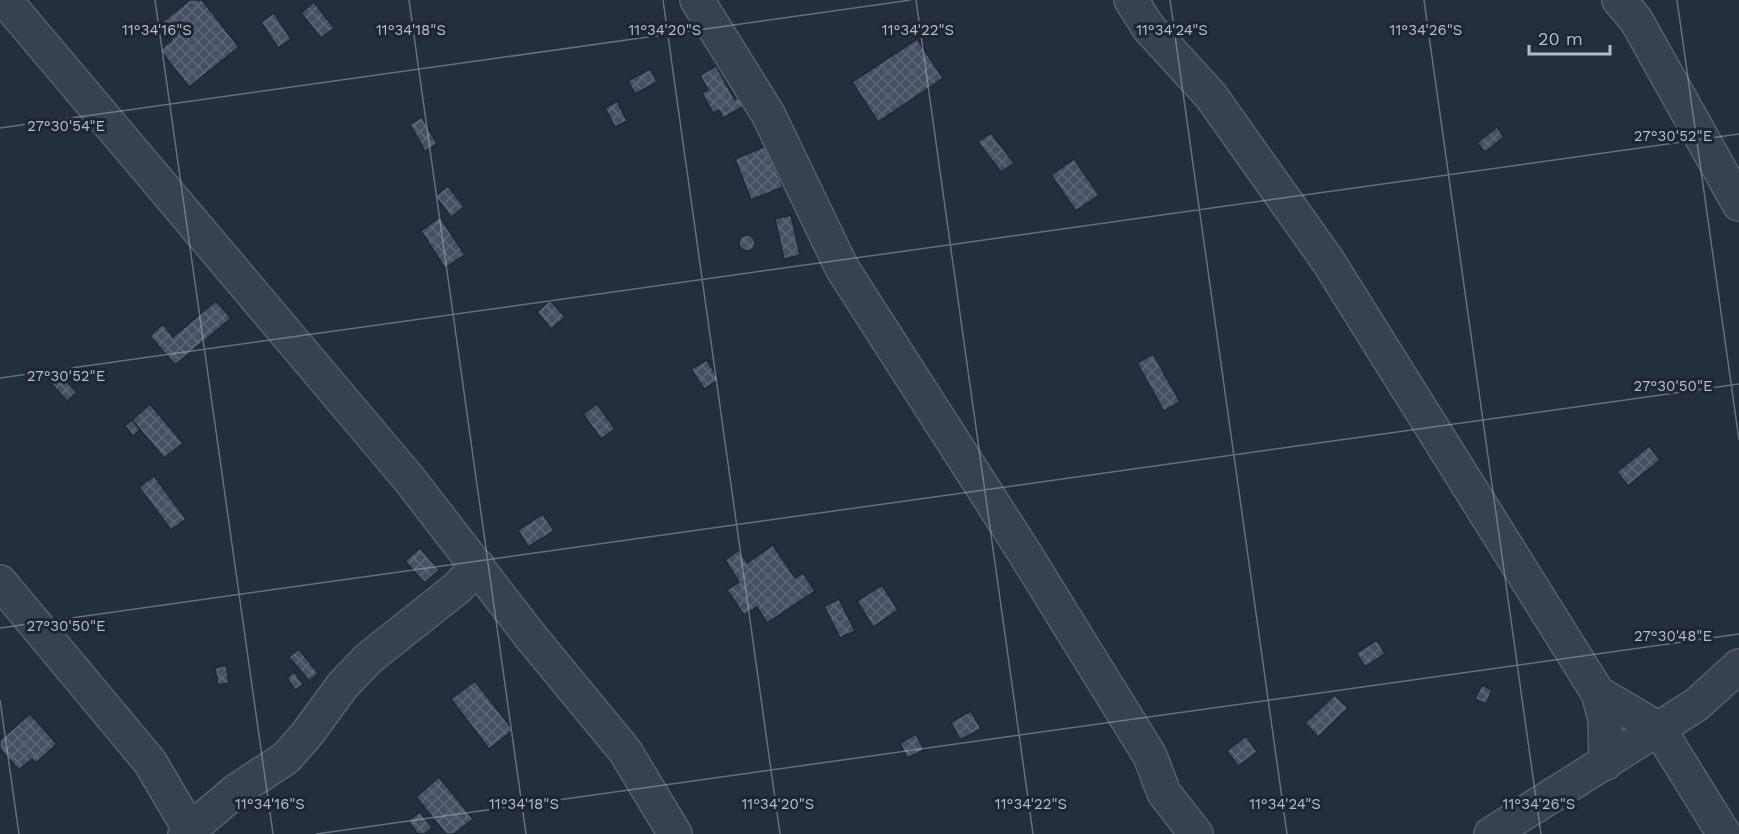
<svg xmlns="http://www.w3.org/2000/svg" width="1739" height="834" viewBox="0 0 1739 834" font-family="'Work Sans',sans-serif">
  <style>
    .building { fill: url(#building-cross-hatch); stroke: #1f2835; stroke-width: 1.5 }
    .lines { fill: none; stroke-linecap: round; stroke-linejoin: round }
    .minor-casing { stroke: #565f6c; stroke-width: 36 }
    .minor { stroke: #38414e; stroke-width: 33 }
    .ticks { fill: none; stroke: #b4bcc9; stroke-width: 1.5; stroke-opacity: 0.45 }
    .ticks-label { font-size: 15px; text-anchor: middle; fill: #b4bcc9; stroke: #1d2633; stroke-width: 6; stroke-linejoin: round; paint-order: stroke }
  </style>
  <defs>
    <pattern id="building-cross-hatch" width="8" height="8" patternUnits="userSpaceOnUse" patternTransform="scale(1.5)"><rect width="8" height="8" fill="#455162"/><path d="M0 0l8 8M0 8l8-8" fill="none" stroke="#5d6877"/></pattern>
  </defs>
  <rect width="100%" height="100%" fill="#242f3e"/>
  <g class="building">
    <path d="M190 0H202L239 47 189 87 160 50 172 40 160 24Z"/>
    <path d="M314 2 334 28 321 38 301 13Z"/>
    <path d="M274 13 291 39 278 48 261 22Z"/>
    <path d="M917 39 943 78 878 122 852 82Z"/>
    <path d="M716 66 735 100 741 96 746 105 723 118 719 110 713 113 702 93 708 90 700 75Z"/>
    <path d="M650 69 657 82 635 94 628 81Z"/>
    <path d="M617 101 627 121 615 127 605 108Z"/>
    <path d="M422 117 437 144 425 151 410 124Z"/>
    <path d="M1497 127 1504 137 1485 152 1477 143Z"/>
    <path d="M991 133 1014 163 1001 172 978 142Z"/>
    <path d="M766 146 783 187 751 200 735 159Z"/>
    <path d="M1074 159 1099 195 1076 211 1051 175Z"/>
    <path d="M448 186 464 207 451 217 435 196Z"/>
    <path d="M791 215 800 255 784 259 775 219Z"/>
    <path d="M440 217 465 255 445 268 421 231Z"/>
    <circle cx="747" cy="243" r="8"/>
    <path d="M550 300 565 317 551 329 537 312Z"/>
    <path d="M216 301 231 318 175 365 150 336 163 324 173 337Z"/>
    <path d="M1153 354 1180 402 1164 411 1137 363Z"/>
    <path d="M707 360 719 380 704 389 691 369Z"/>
    <path d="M55 370 77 392 67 401 46 378Z"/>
    <path d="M150 404 183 443 164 458 132 420Z"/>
    <path d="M597 404 615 429 601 439 583 414Z"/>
    <path d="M132 420 140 430 133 436 125 426Z"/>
    <path d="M1649 446 1660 460 1628 486 1617 472Z"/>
    <path d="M154 476 186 519 171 530 139 487Z"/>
    <path d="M543 514 554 531 528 547 518 530Z"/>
    <path d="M773 545 795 578 803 573 815 591 767 623 757 607 744 615 727 590 739 582 725 560 739 550 747 563Z"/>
    <path d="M420 548 439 570 425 583 405 561Z"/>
    <path d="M882 585 898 610 873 627 857 601Z"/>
    <path d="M839 599 855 631 840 638 824 606Z"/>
    <path d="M1377 640 1385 654 1365 667 1356 653Z"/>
    <path d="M299 649 318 673 309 681 289 657Z"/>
    <path d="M226 665 229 683 218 685 215 668Z"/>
    <path d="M294 672 303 684 295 690 287 678Z"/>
    <path d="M475 681 513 730 489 749 451 699Z"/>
    <path d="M1482 685 1492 690 1486 704 1475 699Z"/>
    <path d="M1335 695 1348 708 1318 737 1305 723Z"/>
    <path d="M971 711 981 729 960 740 951 722Z"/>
    <path d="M30 714 57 744 36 763 32 759 19 770 0 749V740Z"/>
    <path d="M916 734 924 750 907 758 900 743Z"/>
    <path d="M1246 736 1257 752 1238 766 1227 751Z"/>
    <path d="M439 777 473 819 454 834H446L416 797Z"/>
    <path d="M420 812 432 828 424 834H418L408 821Z"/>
  </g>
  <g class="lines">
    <defs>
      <g id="minor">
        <path d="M5 0 410 480 531 637 625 751 675 834"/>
        <path d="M697 0 768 114 842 268 1024 552 1150 756 1164 793 1196 834"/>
        <path d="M1131 0 1148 27 1211 96 1328 261 1598 693 1605 719 1606 763"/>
        <path d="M1619 0 1636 20 1739 204"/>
        <path d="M0 582 150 762 190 830"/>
        <path d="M1598 693 1659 729 1724 834"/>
        <path d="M185 834 237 790 286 758 307 734 343 685 369 658 457 588 478 566"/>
        <path d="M1491 834 1696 705 1739 666"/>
      </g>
    </defs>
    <use href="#minor" class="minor-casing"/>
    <use href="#minor" class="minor"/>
  </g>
  <path class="ticks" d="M155 0 273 834M409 0 526 834M663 0 780 834M916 0 1033 834M1170 0 1287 834M1424 0 1541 834M1677 0 1739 440M0 128 911 0M0 378 1739 134M0 628 1739 384M0 700 19 834M316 834 1739 634"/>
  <g class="ticks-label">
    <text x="157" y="35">11°34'16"S</text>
    <text x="411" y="35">11°34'18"S</text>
    <text x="665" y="35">11°34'20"S</text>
    <text x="918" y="35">11°34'22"S</text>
    <text x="1172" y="35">11°34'24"S</text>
    <text x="1426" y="35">11°34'26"S</text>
    <text x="66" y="131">27°30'54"E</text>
    <text x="1673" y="141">27°30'52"E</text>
    <text x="66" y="381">27°30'52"E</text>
    <text x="1673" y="391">27°30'50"E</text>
    <text x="66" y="631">27°30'50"E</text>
    <text x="1673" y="641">27°30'48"E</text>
    <text x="270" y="809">11°34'16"S</text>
    <text x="524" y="809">11°34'18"S</text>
    <text x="778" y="809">11°34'20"S</text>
    <text x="1031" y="809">11°34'22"S</text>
    <text x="1285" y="809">11°34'24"S</text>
    <text x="1539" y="809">11°34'26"S</text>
  </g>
  <path d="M1529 45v9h81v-9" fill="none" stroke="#b4bcc9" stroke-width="3"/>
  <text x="1538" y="45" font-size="18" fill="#b4bcc9" stroke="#1d2633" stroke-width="4.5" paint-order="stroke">20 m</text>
</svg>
